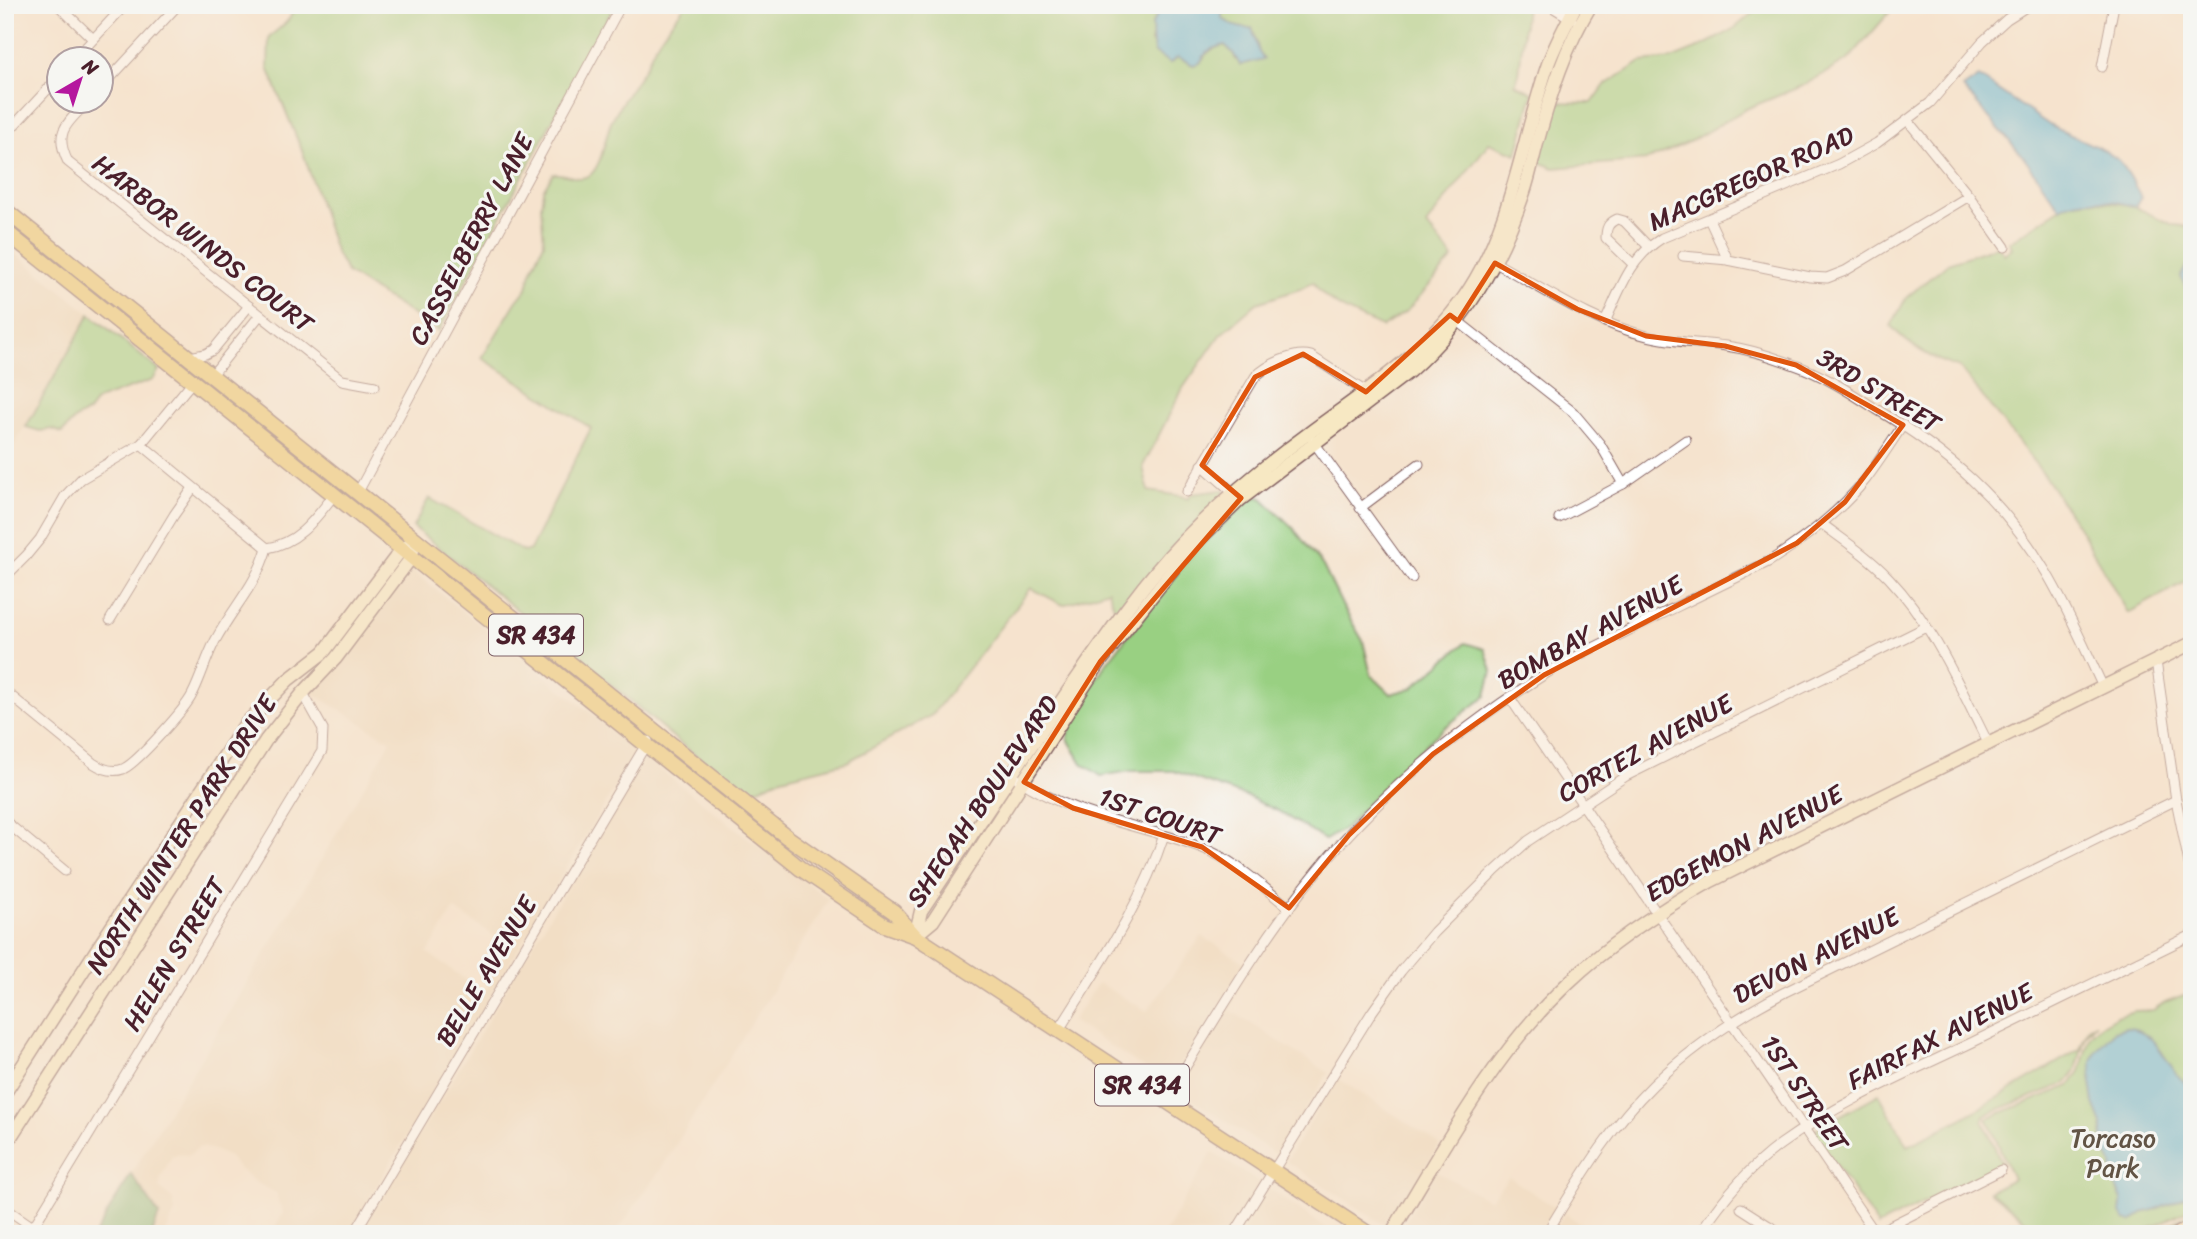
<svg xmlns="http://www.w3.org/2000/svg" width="2197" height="1239" viewBox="0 0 2197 1239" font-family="Sriracha,sans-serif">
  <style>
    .built { fill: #edd7ba; fill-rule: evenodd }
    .green { fill: #99d082; stroke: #727856; stroke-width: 2 }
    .forest { fill: #7ab270; stroke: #62684e; stroke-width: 2 }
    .water { fill: #5eb8db; stroke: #546c83; stroke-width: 2 }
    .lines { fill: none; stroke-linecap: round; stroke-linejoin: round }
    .street-casing { stroke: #866464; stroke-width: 11 }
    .secondary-casing { stroke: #866464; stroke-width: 15 }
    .primary-casing { stroke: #866464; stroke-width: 17 }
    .street { stroke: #fff; stroke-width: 9 }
    .secondary { stroke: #f7e8c3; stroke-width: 12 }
    .primary { stroke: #eac669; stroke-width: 14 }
    .marked { fill: none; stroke: #e0560e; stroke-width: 5; stroke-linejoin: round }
    .labels { text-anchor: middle; stroke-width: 6; stroke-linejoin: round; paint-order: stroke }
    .shield { fill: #f6f6f2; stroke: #7e6067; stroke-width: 2 }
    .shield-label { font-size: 24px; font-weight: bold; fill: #4a1f2b }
    .street-label { font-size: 26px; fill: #4a1f2b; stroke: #f6f6f2 }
    .park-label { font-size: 26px; fill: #625445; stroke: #f6f6f2 }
  </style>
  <rect width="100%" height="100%" fill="#f6f6f2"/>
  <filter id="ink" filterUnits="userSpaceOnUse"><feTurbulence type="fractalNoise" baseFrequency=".0143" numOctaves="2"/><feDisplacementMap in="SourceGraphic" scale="14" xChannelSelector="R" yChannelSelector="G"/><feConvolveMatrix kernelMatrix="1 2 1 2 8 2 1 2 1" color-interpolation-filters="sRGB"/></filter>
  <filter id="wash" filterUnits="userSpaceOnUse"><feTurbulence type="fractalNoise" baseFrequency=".00686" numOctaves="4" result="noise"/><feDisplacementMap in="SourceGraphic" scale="28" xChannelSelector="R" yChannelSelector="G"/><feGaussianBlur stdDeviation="1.57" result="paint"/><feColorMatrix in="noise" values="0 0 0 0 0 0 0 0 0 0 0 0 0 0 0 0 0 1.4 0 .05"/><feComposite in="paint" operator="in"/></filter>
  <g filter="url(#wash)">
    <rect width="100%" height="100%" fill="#f5e3ce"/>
    <g class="built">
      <path d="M5 245 90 314 5 461Z"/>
      <path d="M410 569 637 750 348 1234H271L283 1213 278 1201 277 1193 255 1182 237 1167 230 1157 211 1149 199 1147 189 1155 179 1154 172 1156 161 1177 159 1188 173 1200 175 1212 165 1234H152L159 1215 131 1174 296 902 391 741 311 692ZM454 909 510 946 484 993 428 953Z"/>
      <path d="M645 757 719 816 829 899 660 1170 615 1234H360Z"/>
      <path d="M1202 936 1245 963 1169 1084 1072 1021 1098 983 1147 1011Z"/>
      <path d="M1240 990 1230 1010 1328 1073 1277 1155 1178 1090Z"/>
      <path d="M1337 1078 1440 1144 1389 1228 1286 1161Z"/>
      <path d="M1212 1152 1260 1183 1228 1234H1164Z"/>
      <path d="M1435 1171 1490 1200 1509 1177 1556 1208 1540 1234H1398Z"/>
      <path d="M1268 1188 1335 1234H1240Z"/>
      <path d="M1565 1213 1596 1234H1552Z"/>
    </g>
    <g class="green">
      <path d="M292 5H615L439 331 347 273 335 251 305 158 268 68 269 37C279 28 296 19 292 5Z"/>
      <path d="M685 5H1163L1152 24 1153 34 1151 42 1193 65 1200 63C1207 51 1212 48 1225 45L1233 53 1236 60 1264 59 1259 52 1252 28C1239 29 1232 26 1222 18V5H1526L1519 74 1515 84 1533 93 1517 154 1489 143 1426 225 1453 258 1407 311 1382 327C1358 316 1326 305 1313 282L1300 289 1257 303 1220 335 1183 388 1143 466 1148 491 1181 496 1188 499 1191 494 1222 490 1225 492 1117 615 1108 590 1063 605 1031 588 932 715 847 762 782 778 745 794 680 743 625 696 413 527 429 498 524 552 530 550 591 428 482 358 516 302 527 288 531 272 544 243 541 207 543 190 553 174C566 172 578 183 590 175 603 165 605 135 612 120 621 102 633 86 644 69 650 58 654 45 662 35 669 25 678 16 685 5Z"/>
      <path d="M1763 5H1896L1848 60 1804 85 1746 109 1689 142 1648 160 1554 168 1538 162 1554 102 1592 103 1605 85 1641 62 1671 59 1696 49 1731 31Z"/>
      <path d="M2091 200 2131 205 2173 225 2192 227V256L2181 276 2192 304V584L2189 580 2128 613 2081 531 2041 471 1960 368C1933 360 1910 347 1891 326L1906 298 1948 263 1998 246 2004 254 2012 248 2009 242 2069 203Z"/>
      <path d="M90 314 159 370 153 380 97 400 88 412 75 419 62 433 52 429 40 431 26 427Z"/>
      <path d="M1253 496 1262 498 1293 528 1323 566 1343 607 1363 641 1371 675 1391 694 1412 688 1465 643 1485 649 1492 671 1486 696 1444 728 1398 770 1347 827 1325 840 1278 811 1248 797 1174 771H1130L1101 776 1082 763 1068 739 1072 717 1105 665 1192 554Z"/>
      <path d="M2192 992V1208L2139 1234H2042L1990 1191 2013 1179 1987 1118 2070 1086 2080 1071 2090 1036 2100 1026 2117 1016 2134 1011 2153 1010 2165 1002Z"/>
      <path d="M2096 1023 2086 1034 2076 1070 2067 1083 1984 1115 1983 1120 2002 1164 1878 1226 1812 1131 1879 1094 1908 1146 1961 1119 2080 1049 2088 1028Z"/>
      <path d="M2192 1213V1220L2165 1234H2150Z"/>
    </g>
    <path class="forest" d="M131 1174 159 1215 152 1234H95Z"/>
    <g class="water">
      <path d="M1163 5H1222V18C1232 26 1239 29 1252 28L1259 52 1264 59 1240 65 1233 53 1225 45C1211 48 1206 51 1200 63L1193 65 1178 57 1170 63 1155 53C1151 43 1153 35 1152 24Z"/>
      <path d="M1979 77 2051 126 2104 150 2120 161 2131 178 2141 198 2135 207C2114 200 2079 195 2060 208L2021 154 1963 88Z"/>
      <path d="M2192 256V304L2181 276Z"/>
      <path d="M2125 1028C2160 1027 2165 1072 2192 1087V1194L2163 1207 2143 1213 2131 1222 2125 1220 2121 1214 2122 1199 2113 1181 2112 1164 2106 1154 2102 1138V1124L2094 1104 2091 1082 2092 1061 2096 1051 2114 1031Z"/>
    </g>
  </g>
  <g filter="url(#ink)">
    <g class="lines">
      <defs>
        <g id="street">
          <path d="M58 5 93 39"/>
          <path d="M1549 5 1572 19"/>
          <path d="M74 60 125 5"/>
          <path d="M2102 67 2114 5"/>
          <path d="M102 87 178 5"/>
          <path d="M88 102C67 123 53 132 68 162L342 380 375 386"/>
          <path d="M1908 121 1969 196 2005 247"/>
          <path d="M5 135 60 76"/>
          <path d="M1709 219 1728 260"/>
          <path d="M1683 256 1728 260 1810 277 1827 278 1845 271 1969 196"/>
          <path d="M1490 260C1541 287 1590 322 1647 336 1673 343 1699 342 1726 346 1748 349 1771 356 1792 364 1822 374 1850 392 1876 409 1947 451 2004 501 2046 572 2068 609 2085 649 2103 687"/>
          <path d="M1633 264 1606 238C1606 228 1608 223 1617 219L1624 221 1648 246"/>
          <path d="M1454 318 1573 412 1600 444 1623 484"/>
          <path d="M1605 322C1621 288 1629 259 1662 238L1839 164 1877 143 1930 103 1982 42 2007 19 2029 5"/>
          <path d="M189 357 205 354 213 350 249 306"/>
          <path d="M212 375 260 315"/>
          <path d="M1313 441 1412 578"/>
          <path d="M141 444 267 548"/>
          <path d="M1202 465 1237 496"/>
          <path d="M358 492 621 5"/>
          <path d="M1187 492 1255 377C1267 365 1294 351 1311 356L1366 392"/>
          <path d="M1360 508 1419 464"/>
          <path d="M1559 518 1623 484 1686 440"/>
          <path d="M1822 524C1845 541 1869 557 1889 578 1934 625 1960 688 1989 745"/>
          <path d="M267 548C299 543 315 519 334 495"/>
          <path d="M5 577 26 556 40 539 65 496 81 479 141 444 192 382"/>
          <path d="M110 620 174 515 193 488"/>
          <path d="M2156 661 2176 800 2192 878"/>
          <path d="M5 691 93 763C102 769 112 773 123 769 137 763 185 709 192 695 201 678 206 658 215 641 233 607 256 586 267 548"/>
          <path d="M1510 698 1876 1234"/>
          <path d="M1018 779C1073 817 1139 824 1200 847 1233 859 1262 886 1289 908"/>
          <path d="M5 821 65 871"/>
          <path d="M1059 1030C1098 967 1141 906 1164 835"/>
          <path d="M1165 1100C1214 1022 1260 941 1318 870 1381 792 1459 729 1542 676 1570 658 1602 644 1631 629 1678 606 1724 584 1770 561 1805 538 1839 513 1866 479 1879 462 1891 443 1903 425"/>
          <path d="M5 1208 33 1227"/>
          <path d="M1741 1208 1769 1226"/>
          <path d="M1876 1233 2001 1170"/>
          <path d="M29 1234 322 751 323 729 303 693"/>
          <path d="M354 1234 648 741"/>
          <path d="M1234 1234 1372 1012 1401 971 1434 932 1494 872 1528 841 1626 776 1926 627"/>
          <path d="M1546 1234C1578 1182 1609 1128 1653 1085 1692 1047 1737 1017 1785 992L2176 800"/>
          <path d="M1699 1234C1721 1201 1748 1168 1781 1144 1839 1102 1908 1073 1973 1042 2046 1006 2119 970 2192 935"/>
          <path d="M1764 1234 1769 1226 1783 1234"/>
        </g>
        <g id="secondary">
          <path d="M915 936 933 921 1100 662 1188 550 1240 500 1410 371C1466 321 1500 263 1524 192 1530 175 1533 157 1538 140 1551 93 1565 47 1591 5"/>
          <path d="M915 936 921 911C971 836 1020 761 1071 687 1106 637 1141 585 1183 541 1221 501 1264 466 1309 433 1367 390 1430 351 1470 288 1512 222 1522 141 1547 67 1554 46 1566 25 1576 5"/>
          <path d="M5 1093 97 949 244 726 288 680 324 652 401 550 410 544"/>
          <path d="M5 1146 266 740 303 693 336 658 411 558 416 539"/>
          <path d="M1391 1234C1444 1147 1493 1054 1568 983 1611 942 1660 910 1711 881L2192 643"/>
          <path d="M2177 1234 2192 1226"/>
        </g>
        <g id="primary">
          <path d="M5 210 787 837 894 912 914 935"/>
          <path d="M5 231 801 869 884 925 915 936 1369 1234"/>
        </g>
      </defs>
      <use href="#street" class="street-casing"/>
      <use href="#secondary" class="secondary-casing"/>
      <use href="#primary" class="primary-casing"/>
      <use href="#street" class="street"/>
      <use href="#secondary" class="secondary"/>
      <use href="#primary" class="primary"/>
    </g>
  </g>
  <path d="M0 0H2197V1239H0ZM1495 263 1577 309 1646 336 1725 346 1796 365 1903 425 1845 502 1797 543 1544 675 1433 754 1349 835 1289 908 1202 847 1073 808 1024 782 1100 662 1241 498 1202 465 1255 377 1303 354 1366 392 1450 315 1458 321Z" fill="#f5e3ce" fill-opacity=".55" fill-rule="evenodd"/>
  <path class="marked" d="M1495 263 1577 309 1646 336 1725 346 1796 365 1903 425 1845 502 1797 543 1544 675 1433 754 1349 835 1289 908 1202 847 1073 808 1024 782 1100 662 1241 498 1202 465 1255 377 1303 354 1366 392 1450 315 1458 321Z"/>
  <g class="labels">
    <g class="shield">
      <rect x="489" y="614.5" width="94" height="41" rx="5"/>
      <rect x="1095" y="1064.5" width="94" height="41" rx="5"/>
    </g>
    <g class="shield-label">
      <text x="536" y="643">SR 434</text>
      <text x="1142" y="1093">SR 434</text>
    </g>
    <g class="street-label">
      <text transform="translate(1751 178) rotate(-24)" y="9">MACGREGOR ROAD</text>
      <text transform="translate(471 239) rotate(-62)" y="9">CASSELBERRY LANE</text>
      <text transform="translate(203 243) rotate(38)" y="9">HARBOR WINDS COURT</text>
      <text transform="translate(1879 390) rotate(31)" y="9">3RD STREET</text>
      <text transform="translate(1590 632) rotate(-29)" y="9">BOMBAY AVENUE</text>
      <text transform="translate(1645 748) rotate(-29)" y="9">CORTEZ AVENUE</text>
      <text transform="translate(982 801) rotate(-56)" y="9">SHEOAH BOULEVARD</text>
      <text transform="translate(1160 816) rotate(19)" y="9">1ST COURT</text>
      <text transform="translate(181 834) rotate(-57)" y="9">NORTH WINTER PARK DRIVE</text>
      <text transform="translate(1744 843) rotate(-28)" y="9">EDGEMON AVENUE</text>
      <text transform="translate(174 954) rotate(-59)" y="9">HELEN STREET</text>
      <text transform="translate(1816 955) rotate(-27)" y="9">DEVON AVENUE</text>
      <text transform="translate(486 971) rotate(-59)" y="9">BELLE AVENUE</text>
      <text transform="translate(1940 1036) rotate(-27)" y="9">FAIRFAX AVENUE</text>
      <text transform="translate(1805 1093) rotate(56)" y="9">1ST STREET</text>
    </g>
    <g class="park-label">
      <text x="2113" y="1147">Torcaso<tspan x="2113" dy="30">Park</tspan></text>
    </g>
  </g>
  <rect width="2197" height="1239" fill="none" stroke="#f6f6f2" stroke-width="28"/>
  <g transform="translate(80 80) rotate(39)"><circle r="33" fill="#f6f6f2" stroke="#b1a0a2" stroke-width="2"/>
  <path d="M0-5L12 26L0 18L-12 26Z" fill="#b5179e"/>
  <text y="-10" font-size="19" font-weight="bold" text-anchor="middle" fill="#4a1f2b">N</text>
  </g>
</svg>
